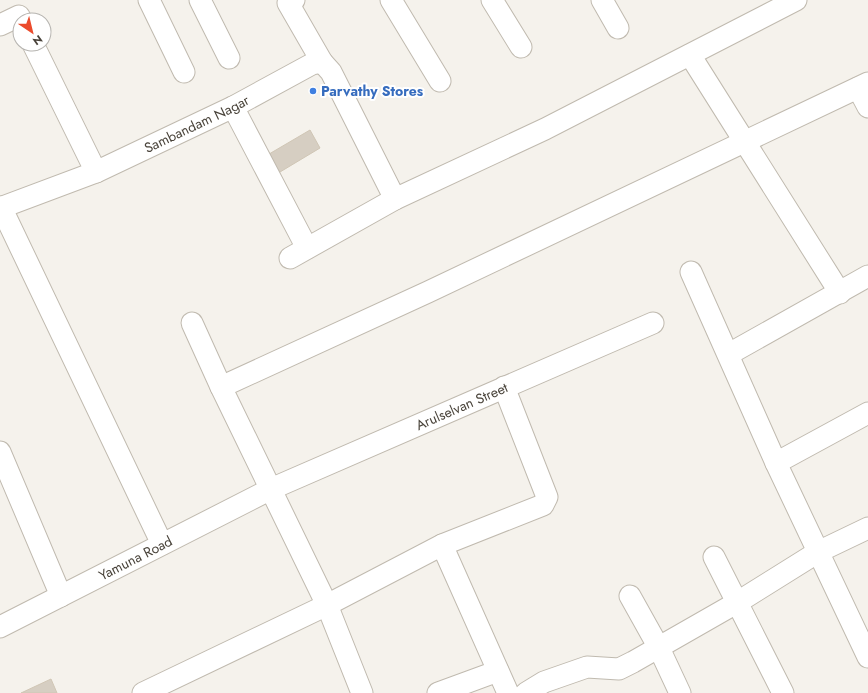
<svg xmlns="http://www.w3.org/2000/svg" width="868" height="693" viewBox="0 0 868 693" font-family="Jost,sans-serif">
  <style>
    .building { fill: #d6cec2; stroke: #d0c6b5 }
    .lines { fill: none; stroke-linecap: round; stroke-linejoin: round }
    .street-casing { stroke: #c0baaf; stroke-width: 23 }
    .street { stroke: #fff; stroke-width: 21 }
    .shop-dot { fill: #3f7fe0; stroke: #fff; stroke-width: 1.5 }
    .labels { text-anchor: middle; stroke-width: 4; stroke-linejoin: round; paint-order: stroke }
    .shop-label { font-size: 14px; font-weight: bold; fill: #366cbe; stroke: #fff; text-anchor: start }
    .street-label { font-size: 14px; fill: #49433a; stroke: #fff }
  </style>
  <rect width="100%" height="100%" fill="#f5f2ec"/>
  <g class="building">
    <path d="M310 130 320 148 275 175 264 157Z"/>
    <path d="M51 679 57 693H21Z"/>
  </g>
  <g class="lines">
    <defs>
      <g id="street">
        <path d="M149 0 184 72"/>
        <path d="M200 0 229 58"/>
        <path d="M391 0 440 81"/>
        <path d="M492 0 521 47"/>
        <path d="M602 0 618 28"/>
        <path d="M0 25 19 16 21 20"/>
        <path d="M33 44 96 172"/>
        <path d="M690 55 840 293"/>
        <path d="M322 62 331 72 395 199"/>
        <path d="M858 88 868 107"/>
        <path d="M233 107 307 248"/>
        <path d="M1 207 162 544"/>
        <path id="s1" d="M0 208 96 172 233 107 312 64 322 62 288 3 294 0"/>
        <path d="M290 258 395 199 545 129 796 0"/>
        <path d="M691 272 776 463 868 657"/>
        <path d="M192 323 221 387"/>
        <path d="M729 354 868 276"/>
        <path d="M0 452 61 596"/>
        <path d="M776 463 868 413"/>
        <path d="M442 545 508 693"/>
        <path d="M714 557 783 693"/>
        <path d="M630 596 659 648 680 693"/>
        <path id="s2" d="M0 627 271 489 653 323"/>
        <path d="M143 693 327 605 442 545 543 505 547 497 504 387"/>
        <path d="M362 693 327 605 221 387 428 292 868 83"/>
        <path d="M438 693 498 671"/>
        <path d="M526 693 544 682 587 667 619 669 633 662 738 602 818 552 868 528"/>
      </g>
    </defs>
    <use href="#street" class="street-casing"/>
    <use href="#street" class="street"/>
  </g>
  <circle class="shop-dot" cx="313" cy="91" r="4"/>
  <g class="labels">
    <g class="shop-label">
      <text x="321" y="96">Parvathy Stores</text>
    </g>
    <g class="street-label">
      <text dy="5" stroke="none"><textPath href="#s1" startOffset="214">Sambandam Nagar</textPath></text>
      <text dy="5" stroke="none"><textPath href="#s2" startOffset="512">Arulselvan Street</textPath></text>
      <text dy="5" stroke="none"><textPath href="#s2" startOffset="152">Yamuna Road</textPath></text>
    </g>
  </g>
  <g transform="translate(32 32) rotate(145)"><circle r="19" fill="#ffffff" stroke="#b6b4b0"/>
  <path d="M0-3L7 15L0 10L-7 15Z" fill="#eb4b2c"/>
  <text y="-6" font-size="11" font-weight="bold" text-anchor="middle" fill="#49433a">N</text>
  </g>
</svg>
